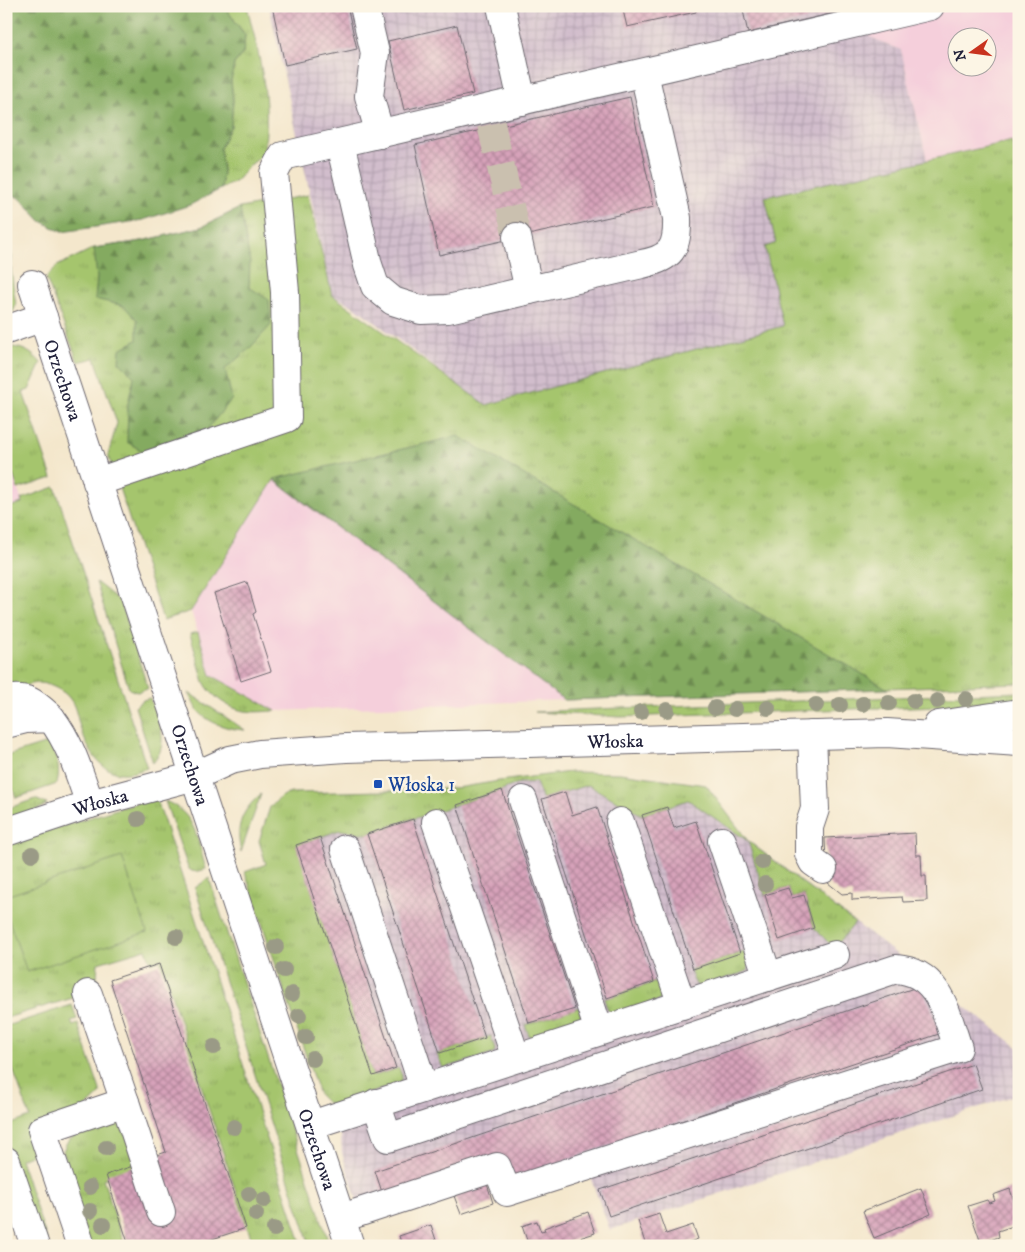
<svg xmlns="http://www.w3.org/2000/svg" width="1025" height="1252" viewBox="0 0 1025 1252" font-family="'IM FELL DW Pica',serif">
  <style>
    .built { fill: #f5cfdb; fill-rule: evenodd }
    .industrial { fill: url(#industrial-grid) }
    .grass { fill: url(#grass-tufts); stroke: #647454 }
    .forest { fill: url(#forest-firs); stroke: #53664e }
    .pitch { fill: #a5c56d; stroke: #647454 }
    .building { fill: url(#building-cross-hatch) }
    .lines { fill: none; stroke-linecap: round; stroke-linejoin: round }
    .minor-tunnel { stroke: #cac0af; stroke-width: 28; stroke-dasharray: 28 14; stroke-linecap: butt }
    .minor-casing { stroke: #6c676e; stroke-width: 30 }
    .minor { stroke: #fff; stroke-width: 28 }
    .tree { fill: #9a9a86 }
    .transit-dot { fill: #1a4fb4; stroke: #fcf5e5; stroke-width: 2 }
    .labels { text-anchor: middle; stroke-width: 4.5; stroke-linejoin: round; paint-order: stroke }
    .street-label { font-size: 19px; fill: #22223b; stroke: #fcf5e5 }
    .transit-label { font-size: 19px; fill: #164399; stroke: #fcf5e5; text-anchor: start }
  </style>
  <defs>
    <pattern id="industrial-grid" width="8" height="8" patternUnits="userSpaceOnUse" patternTransform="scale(1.25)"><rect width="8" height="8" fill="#d1bdcc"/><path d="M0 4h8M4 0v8" fill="none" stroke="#b3a2b0"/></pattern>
    <pattern id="grass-tufts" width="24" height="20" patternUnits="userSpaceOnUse" patternTransform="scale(1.25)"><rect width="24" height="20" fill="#a5c56d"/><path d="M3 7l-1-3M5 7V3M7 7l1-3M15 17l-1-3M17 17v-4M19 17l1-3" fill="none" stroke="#8ea95f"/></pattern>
    <pattern id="forest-firs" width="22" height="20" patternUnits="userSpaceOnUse" patternTransform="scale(1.25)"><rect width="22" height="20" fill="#84aa60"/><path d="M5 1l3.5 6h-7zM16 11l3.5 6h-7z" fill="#6c8a50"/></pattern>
    <pattern id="building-cross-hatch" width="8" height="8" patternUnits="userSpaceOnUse" patternTransform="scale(1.25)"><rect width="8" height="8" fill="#d7a2ba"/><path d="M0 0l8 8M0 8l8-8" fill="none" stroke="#ae8498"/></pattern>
  </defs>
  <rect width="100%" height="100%" fill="#fcf5e5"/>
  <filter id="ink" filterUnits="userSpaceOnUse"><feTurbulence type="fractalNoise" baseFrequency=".02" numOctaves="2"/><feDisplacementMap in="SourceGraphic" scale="10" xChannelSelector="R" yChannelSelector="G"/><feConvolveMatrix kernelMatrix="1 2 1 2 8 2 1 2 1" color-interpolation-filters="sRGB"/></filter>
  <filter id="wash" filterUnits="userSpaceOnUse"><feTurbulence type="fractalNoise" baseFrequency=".0096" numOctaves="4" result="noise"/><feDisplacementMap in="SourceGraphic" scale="20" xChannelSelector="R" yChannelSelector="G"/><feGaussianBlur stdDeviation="1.12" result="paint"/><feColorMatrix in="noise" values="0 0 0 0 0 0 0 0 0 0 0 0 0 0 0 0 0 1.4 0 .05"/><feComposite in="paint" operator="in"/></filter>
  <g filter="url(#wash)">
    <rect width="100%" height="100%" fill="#f4e7cc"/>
    <g class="built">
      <path d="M742 6H1019V170L1012 142 927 160 901 50 870 37 863 6 748 33ZM958 38H988V68H958Z"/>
      <path d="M6 454 44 567 6 578Z"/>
      <path d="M274 479 564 700 276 711 211 675 191 611Z"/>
    </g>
    <g class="industrial">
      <path d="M269 6H742L748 33 863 6 870 37 901 50 927 160 765 197 776 243 765 247 784 326 485 405 355 307 332 295Z"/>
      <path d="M570 772 620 773 668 779 1019 1048V1094L610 1230 589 1174 496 1182 358 1203 342 1153 341 1137 332 1105 326 1102 319 1095 245 872 266 864 259 841 270 807 282 796 291 793 431 790 463 787 499 781Z"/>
    </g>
    <g class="grass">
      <path d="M224 6H247C259 55 273 105 263 155L249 166 236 181 221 189 223 172 220 148 231 126 233 100 231 81 234 64 243 53 245 35Z"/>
      <path d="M1012 141 1019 170V683L564 700 274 480 191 611 163 620 108 455 117 423 95 358 78 362 46 278 57 266 94 248 142 241 201 227 240 208 308 195 332 295 486 405 783 326 765 247 776 243 765 197Z"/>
      <path d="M6 232 12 257 11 269 16 305 12 314 6 319Z"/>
      <path d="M6 347C21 346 32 352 41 363L29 390 23 392 52 478 18 489 13 475 6 477Z"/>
      <path d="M55 487 147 768C107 785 90 758 79 724 77 716 75 705 70 699 65 691 50 684 40 683 30 683 16 688 6 691V508L22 503 21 499Z"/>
      <path d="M96 582 121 602 148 689 137 692 129 689Z"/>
      <path d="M198 632 211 675 276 711C266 711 255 713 245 711 229 709 211 696 204 682L190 634Z"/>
      <path d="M1019 692V699L941 706 620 717 535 712 572 710Z"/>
      <path d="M189 693 245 730C228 729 210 724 198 711 194 706 192 699 189 693Z"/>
      <path d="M150 698C158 721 171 742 153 763L135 707 143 700Z"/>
      <path d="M47 743C57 754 61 768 57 784L16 798 6 769V756Z"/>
      <path d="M570 772 620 773 706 785 748 841 855 923 836 946 833 947 814 928 804 895 792 898 788 888 765 895 748 841 688 800 642 815 588 785 542 799 536 782 519 783 502 790 367 834 340 830 297 845 373 1076 399 1068 402 1076 401 1083 332 1105 326 1102 319 1095 245 872 266 864 259 841 270 807 282 796 291 793 431 790 463 787 499 781Z"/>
      <path d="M261 794 241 852C235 827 241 811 261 794Z"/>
      <path d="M35 799 47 804 39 809 6 820V809Z"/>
      <path d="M157 800 302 1246H239L252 1241 160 960 151 963 146 949 98 963 96 991 6 1018V844L139 802Z"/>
      <path d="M165 801C197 814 197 840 206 869 199 871 193 874 188 868Z"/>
      <path d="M209 878 330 1246H310L195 888Z"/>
      <path d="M744 952 749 964 748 971 698 987 694 981 690 970Z"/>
      <path d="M659 981 662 991 661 1000 613 1015 608 1010 604 999Z"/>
      <path d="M72 1005 77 1019 71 1021 73 1026 78 1024 100 1090V1094L39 1152 20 1159 49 1246H41L6 1142V1118L9 1125 30 1117 6 1050V1026Z"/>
      <path d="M579 1007 582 1022 581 1026 536 1041 529 1036 525 1025Z"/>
      <path d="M491 1036 495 1050 493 1054 443 1068 437 1054Z"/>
      <path d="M123 1119 140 1167 103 1179 125 1246H89L63 1151 67 1142 74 1136Z"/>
    </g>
    <g class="forest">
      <path d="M6 6H224L245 35 243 53 234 64 231 81 233 100 231 126 220 148 223 172 221 189 190 205 143 220 62 232 41 221 21 199 11 194 6 201Z"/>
      <path d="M240 208 250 262 249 287 269 300 271 325 250 348 225 369 232 399 205 432 144 452 127 442 128 403 134 377 119 362 120 349 137 340V320L124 306 95 299 97 278 94 248 142 241 201 227Z"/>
      <path d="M458 436 888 689 564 700 274 479Z"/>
    </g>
    <path class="pitch" d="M122 857 147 932 27 972 6 912V896Z"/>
    <g id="blocks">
      <g class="building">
        <path d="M272 6H347L357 49 285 65Z"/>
        <path d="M622 6H695L696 12 627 27Z"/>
        <path d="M742 6H860V7L748 33Z"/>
        <path d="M457 25 473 94 404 110 388 41Z"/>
        <path d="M630 97 654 207 439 255 415 145Z"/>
        <path d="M247 582 256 612 253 614 271 671 241 681 214 593Z"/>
        <path d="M502 790 575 1009 529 1023 457 805Z"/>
        <path d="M565 792 572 815 597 807 654 982 607 998 542 799Z"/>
        <path d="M667 807 674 828 696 821 740 953 693 969 642 815Z"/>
        <path d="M413 819 485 1038 440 1053 367 834Z"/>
        <path d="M915 833 916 855H921L922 876H926L927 901 903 902 902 897 852 900V893L842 894 818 875 826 864 825 838Z"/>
        <path d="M320 837 396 1068 373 1076 296 845Z"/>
        <path d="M788 888 792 898 804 895 814 928 779 940 765 895Z"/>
        <path d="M159 964 246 1228 191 1246H129L106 1175 139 1164 154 1156 166 1152 110 980Z"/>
        <path d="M920 986 931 1008 939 1034 509 1179 383 1195 375 1171Z"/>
        <path d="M973 1064 982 1089 609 1216 600 1190Z"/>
        <path d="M487 1184 493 1203 461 1214 454 1196Z"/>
        <path d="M921 1188 931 1214 874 1238 863 1211Z"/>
        <path d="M1010 1189 1019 1217V1224L998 1231 999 1237 981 1243 968 1206 987 1200 989 1203 995 1201 993 1195Z"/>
        <path d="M588 1212 595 1233 555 1246H529L522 1226 537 1221 541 1232 545 1231 544 1228Z"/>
        <path d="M659 1214 666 1234 693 1225 698 1239 679 1246H646L638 1221Z"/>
        <path d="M431 1225 438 1246H402L399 1236Z"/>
      </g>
    </g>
  </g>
  <g filter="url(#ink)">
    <use href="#blocks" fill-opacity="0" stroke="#6c676e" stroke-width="1"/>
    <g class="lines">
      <path class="minor-tunnel" d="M491 124 517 237"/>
      <defs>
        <g id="minor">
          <path d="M364 6 375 53 369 96 380 134"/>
          <path d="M501 6 522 101"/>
          <path d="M340 143 368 265 375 286 393 301 421 310 448 309 642 264C671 258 678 249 677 218L644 73"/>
          <path d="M517 237 529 290"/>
          <path id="s1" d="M32 284 350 1246"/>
          <path d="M6 330 43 317"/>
          <path d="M97 482 287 418 285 292 274 173 283 156 930 6"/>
          <path d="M6 700C28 695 36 704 51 718"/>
          <path d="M6 724 26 719 51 718C71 744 79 773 90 804"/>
          <path d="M938 725 1019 713"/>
          <path d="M812 735 815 809 809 827V854L813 862 823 869"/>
          <path d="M523 800 599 1031"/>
          <path d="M436 822 516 1058"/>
          <path d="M620 822 682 1005"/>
          <path id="s2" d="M6 832 90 804 195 776 230 760 260 754 346 748 887 733 1019 742"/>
          <path d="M722 841 768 977"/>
          <path d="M345 849 424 1088"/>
          <path d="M125 1102 161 1212"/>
          <path d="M311 1125 835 955"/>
          <path d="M6 1161 35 1246"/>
          <path d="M342 1218 497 1167 507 1192 958 1048C946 1014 940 972 896 969L388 1138 376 1103"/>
          <path d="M81 1246 42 1130 125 1102 88 994"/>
        </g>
      </defs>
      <use href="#minor" class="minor-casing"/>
      <use href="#minor" class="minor"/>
    </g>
    <g class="tree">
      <circle cx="966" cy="699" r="8"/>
      <circle cx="914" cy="701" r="8"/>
      <circle cx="937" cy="701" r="8"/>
      <circle cx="889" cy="703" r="8"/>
      <circle cx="863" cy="704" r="8"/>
      <circle cx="816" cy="705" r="8"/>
      <circle cx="840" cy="705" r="8"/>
      <circle cx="715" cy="708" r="8"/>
      <circle cx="768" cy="708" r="8"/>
      <circle cx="735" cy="709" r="8"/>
      <circle cx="667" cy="710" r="8"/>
      <circle cx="641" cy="712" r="8"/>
      <circle cx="138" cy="819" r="8"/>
      <circle cx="32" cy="854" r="8"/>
      <circle cx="762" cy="862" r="8"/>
      <circle cx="765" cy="884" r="8"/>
      <circle cx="176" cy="937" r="8"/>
      <circle cx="276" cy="947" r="8"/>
      <circle cx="284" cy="970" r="8"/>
      <circle cx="292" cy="994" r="8"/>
      <circle cx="299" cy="1016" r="8"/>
      <circle cx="306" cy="1037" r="8"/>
      <circle cx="214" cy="1047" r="8"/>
      <circle cx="313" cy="1059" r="8"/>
      <circle cx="234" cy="1127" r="8"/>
      <circle cx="106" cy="1148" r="8"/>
      <circle cx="90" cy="1187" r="8"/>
      <circle cx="249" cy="1194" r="8"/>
      <circle cx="264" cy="1200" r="8"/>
      <circle cx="90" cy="1211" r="8"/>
      <circle cx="256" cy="1214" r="8"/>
      <circle cx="103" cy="1225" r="8"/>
      <circle cx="274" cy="1229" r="8"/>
    </g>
  </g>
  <rect class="transit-dot" x="373" y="779" width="10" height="10" rx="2.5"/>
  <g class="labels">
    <g class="street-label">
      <text dy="7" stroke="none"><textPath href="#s1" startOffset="101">Orzechowa</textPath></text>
      <text dy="7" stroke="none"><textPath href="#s2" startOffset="622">Włoska</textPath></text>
      <text dy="7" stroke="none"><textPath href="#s1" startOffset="506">Orzechowa</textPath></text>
      <text dy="7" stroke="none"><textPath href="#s2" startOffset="99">Włoska</textPath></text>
      <text dy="7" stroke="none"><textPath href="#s1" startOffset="911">Orzechowa</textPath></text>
    </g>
    <g class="transit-label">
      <text x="388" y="791">Włoska 1</text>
    </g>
  </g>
  <rect width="1025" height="1252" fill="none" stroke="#fcf5e5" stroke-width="25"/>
  <g transform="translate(972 52) rotate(256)"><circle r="24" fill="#fcf5e5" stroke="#a5a1a1"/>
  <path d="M0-4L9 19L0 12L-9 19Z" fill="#c8321e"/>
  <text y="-8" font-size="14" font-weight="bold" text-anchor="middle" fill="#22223b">N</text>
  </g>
</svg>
